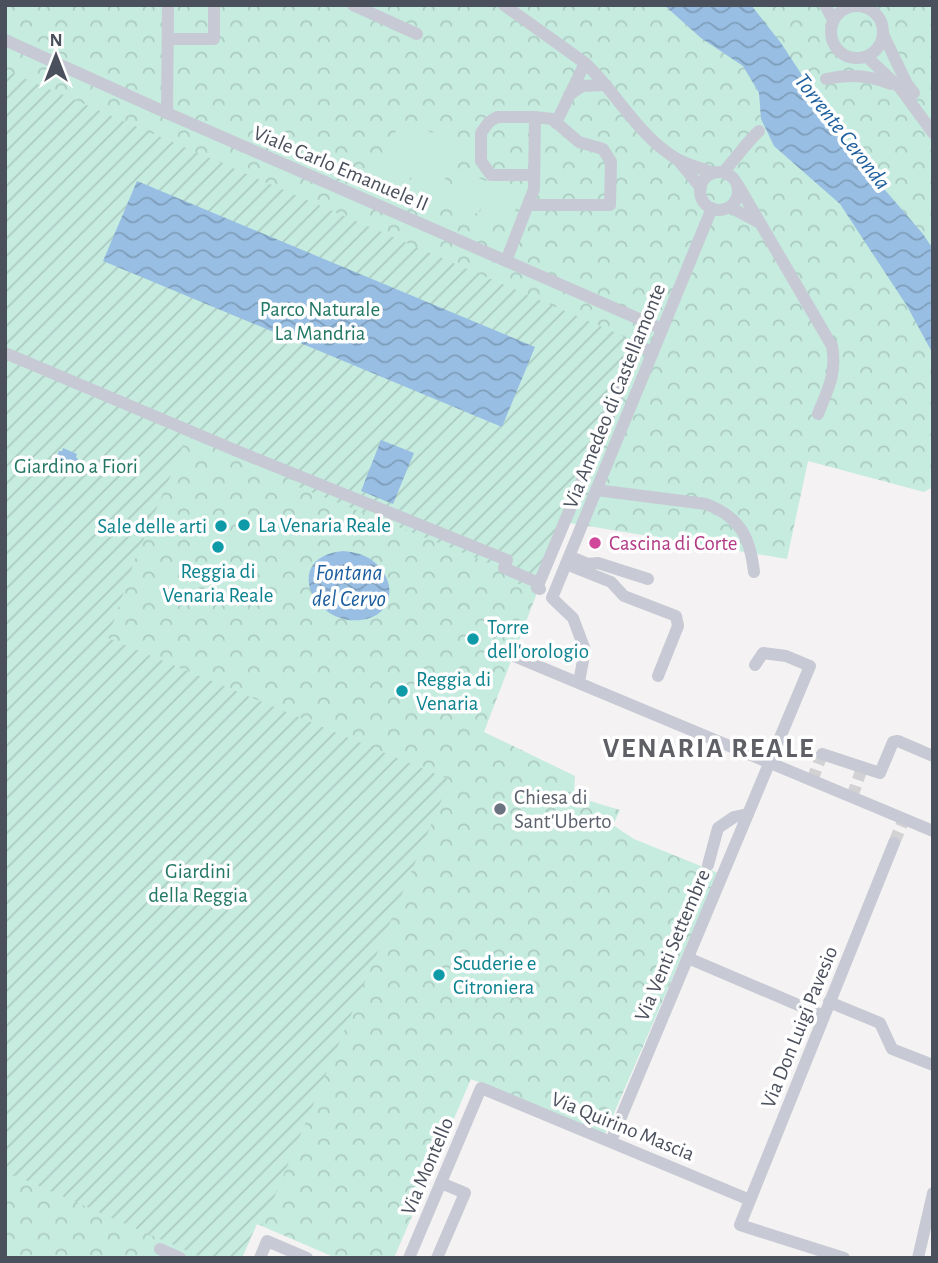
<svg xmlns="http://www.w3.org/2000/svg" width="938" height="1263" viewBox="0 0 938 1263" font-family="'Alegreya Sans',sans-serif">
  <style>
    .park { fill: url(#park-crowns) }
    .garden { fill: url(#garden-furrows) }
    .pitch { fill: #c6ebdf }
    .water { fill: url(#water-waves) }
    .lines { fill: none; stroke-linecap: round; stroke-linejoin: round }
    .minor-tunnel { stroke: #d2d2d4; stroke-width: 12; stroke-dasharray: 12 6; stroke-linecap: butt }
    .minor { stroke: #c7cad4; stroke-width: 12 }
    .culture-dot { fill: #0f9aa8; stroke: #fff; stroke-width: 2.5 }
    .hotel-dot { fill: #d1479c; stroke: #fff; stroke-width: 2.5 }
    .worship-dot { fill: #6b7280; stroke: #fff; stroke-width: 2.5 }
    .labels { text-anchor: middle; stroke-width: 7; stroke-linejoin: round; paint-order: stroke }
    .street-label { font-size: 21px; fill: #4b505d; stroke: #fff }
    .park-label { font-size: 21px; fill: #237865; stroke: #fff }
    .culture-label { font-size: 21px; fill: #0d838f; stroke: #fff; text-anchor: start }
    .hotel-label { font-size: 21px; fill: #b23c85; stroke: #fff; text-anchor: start }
    .worship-label { font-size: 21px; fill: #5b616d; stroke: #fff; text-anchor: start }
    .water-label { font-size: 23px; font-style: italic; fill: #1d5f9e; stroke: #fff }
    .district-label { font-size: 28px; font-weight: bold; letter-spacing: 2px; fill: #5f6066; stroke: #fff }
  </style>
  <defs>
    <pattern id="park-crowns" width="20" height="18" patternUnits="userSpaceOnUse" patternTransform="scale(1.75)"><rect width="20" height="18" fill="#c6ebdf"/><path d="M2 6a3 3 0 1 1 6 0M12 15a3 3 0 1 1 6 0" fill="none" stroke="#accbc2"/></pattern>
    <pattern id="garden-furrows" width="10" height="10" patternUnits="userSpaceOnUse" patternTransform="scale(1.75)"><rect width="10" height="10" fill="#c6ebdf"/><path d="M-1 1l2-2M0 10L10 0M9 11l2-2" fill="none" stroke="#accbc2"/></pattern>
    <pattern id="water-waves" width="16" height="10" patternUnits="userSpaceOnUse" patternTransform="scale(1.75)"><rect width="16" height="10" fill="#98bfe3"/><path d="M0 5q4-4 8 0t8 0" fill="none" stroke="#7e9ebb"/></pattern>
  </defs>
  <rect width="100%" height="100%" fill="#f4f2f2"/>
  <path class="park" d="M5 5H933V487L924 492 808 461 787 559 564 522 484 732 575 776 574 793 589 797 590 801 620 810 613 825 634 839 718 873 605 1134 471 1079 394 1258H336L257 1224 242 1258H5Z"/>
  <path class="garden" d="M5 70 623 336 630 350 532 589 514 582 516 574 291 484 293 477 187 437 134 562 108 638 450 780 262 1226 256 1224 242 1258H203L5 1171Z"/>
  <g class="pitch">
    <path d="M401 119 430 131 405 190 376 178Z"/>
    <path d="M431 132 460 144 435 203 406 191Z"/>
    <path d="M461 171 491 183 478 214 449 201Z"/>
    <path d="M492 184 521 196 509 226 479 214Z"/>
  </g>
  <g class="water">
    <path d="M664 5H751L781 43 853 153 923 234 933 249V354L907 306 840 204 774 146 761 119 759 93 743 66 701 38Z"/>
    <path d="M137 181 535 347 502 427 103 261Z"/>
    <path d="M381 440 414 453 393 504 361 491Z"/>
    <path d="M63 448 77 454 76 457 78 459 72 473 70 472 68 474 54 468 55 465 53 464 59 451H62Z"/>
    <path d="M343 551C354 552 364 554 373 561 398 580 395 616 361 620 313 626 281 557 343 551Z"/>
  </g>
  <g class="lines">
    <g class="minor-tunnel">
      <path d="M812 781 822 754"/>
      <path d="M852 797 862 768"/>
      <path d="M894 843 904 819"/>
    </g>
    <g class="minor">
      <path d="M353 5 417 34"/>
      <path d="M504 5 585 63C617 93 638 136 677 159 688 165 701 168 713 173"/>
      <path d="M825 5 833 20"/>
      <circle cx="857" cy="32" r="26"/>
      <path d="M883 34 907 84 914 93"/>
      <path d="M168 39H214V5"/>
      <path d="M5 40 167 113 662 329"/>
      <path d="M867 57 900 88 933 133"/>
      <path d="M826 79C848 74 870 75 891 84"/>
      <path d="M569 95 582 86 606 85"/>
      <path d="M167 113 168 5"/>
      <path d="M556 123 585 63"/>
      <path d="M678 160 701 188"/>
      <path d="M723 172C736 159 745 144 759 131"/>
      <circle cx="719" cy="191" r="19"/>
      <path d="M738 185 832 346C837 373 828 389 818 414"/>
      <path d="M528 205H610L611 162 603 149 579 142 552 119 535 117"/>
      <path d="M730 207 760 223"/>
      <path d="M506 261 534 189 535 117H497L489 122 481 133V161L491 175H534"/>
      <path d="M5 353 237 451 507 560 504 568 539 583"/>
      <path d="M596 490 706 504C740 517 750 537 754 572"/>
      <path d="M576 559 588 564 598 563 648 579"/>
      <path d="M566 564 611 582 624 596 676 616 678 626 658 676"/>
      <path d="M540 589 537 588 638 346 653 352"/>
      <path d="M514 656 933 831"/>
      <path d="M579 682 585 650 573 618 552 598 712 208"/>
      <path d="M822 754 880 773 893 742 898 741 933 756"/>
      <path d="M708 865 718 828 734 817 748 814"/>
      <path d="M688 958 824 1016"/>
      <path d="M829 1002 880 1023 892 1049 933 1065"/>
      <path d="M611 1141 810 666 786 656 763 653 755 665"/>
      <path d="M160 1249 180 1258"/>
      <path d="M260 1258 267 1241 307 1258"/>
      <path d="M409 1258 481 1088 750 1200"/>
      <path d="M437 1258 465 1193 441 1183"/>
      <path d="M844 1258 740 1225 894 843"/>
      <path d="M918 1258 933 1193"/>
    </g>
  </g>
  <g class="culture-dot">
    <circle cx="244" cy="525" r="7"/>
    <circle cx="221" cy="526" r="7"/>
    <circle cx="218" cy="547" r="7"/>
    <circle cx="473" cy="639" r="7"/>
    <circle cx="402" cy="691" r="7"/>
    <circle cx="439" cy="975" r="7"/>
  </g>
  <circle class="hotel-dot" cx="595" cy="543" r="7"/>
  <circle class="worship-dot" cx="500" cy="809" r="7"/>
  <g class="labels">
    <g class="street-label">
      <text transform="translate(341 168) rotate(23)" y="7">Viale Carlo Emanuele II</text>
      <text transform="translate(614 396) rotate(-68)" y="7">Via Amedeo di Castellamonte</text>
      <text transform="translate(672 945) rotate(-67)" y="7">Via Venti Settembre</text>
      <text transform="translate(799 1027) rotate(-68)" y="7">Via Don Luigi Pavesio</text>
      <text transform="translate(623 1126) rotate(22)" y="7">Via Quirino Mascia</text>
      <text transform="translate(427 1166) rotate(-67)" y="7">Via Montello</text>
    </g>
    <g class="park-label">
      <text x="320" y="316">Parco Naturale<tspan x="320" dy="24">La Mandria</tspan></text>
      <text x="76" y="473">Giardino a Fiori</text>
      <text x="198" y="878">Giardini<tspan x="198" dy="24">della Reggia</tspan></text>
    </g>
    <g class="culture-label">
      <text x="258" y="532">La Venaria Reale</text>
      <text x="207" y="533" text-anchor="end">Sale delle arti</text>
      <text x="218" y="578" text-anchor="middle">Reggia di<tspan x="218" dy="24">Venaria Reale</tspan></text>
      <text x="487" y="634">Torre<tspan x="487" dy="24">dell'orologio</tspan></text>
      <text x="416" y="686">Reggia di<tspan x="416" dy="24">Venaria</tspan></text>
      <text x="453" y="970">Scuderie e<tspan x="453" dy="24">Citroniera</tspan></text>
    </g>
    <g class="hotel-label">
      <text x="609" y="550">Cascina di Corte</text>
    </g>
    <g class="worship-label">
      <text x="514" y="804">Chiesa di<tspan x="514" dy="24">Sant'Uberto</tspan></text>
    </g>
    <g class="water-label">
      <text transform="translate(843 131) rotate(52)" y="8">Torrente Ceronda</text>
      <text x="349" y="580">Fontana<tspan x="349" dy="26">del Cervo</tspan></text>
    </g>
    <g class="district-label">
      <text x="709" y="757">VENARIA REALE</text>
    </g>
  </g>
  <rect width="938" height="1263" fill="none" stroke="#4b505d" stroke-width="14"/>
  <g transform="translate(56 56)" stroke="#ffffff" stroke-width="5" paint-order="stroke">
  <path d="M0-5L12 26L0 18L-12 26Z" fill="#4b505d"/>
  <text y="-10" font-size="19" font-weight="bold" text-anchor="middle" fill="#4b505d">N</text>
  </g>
</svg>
